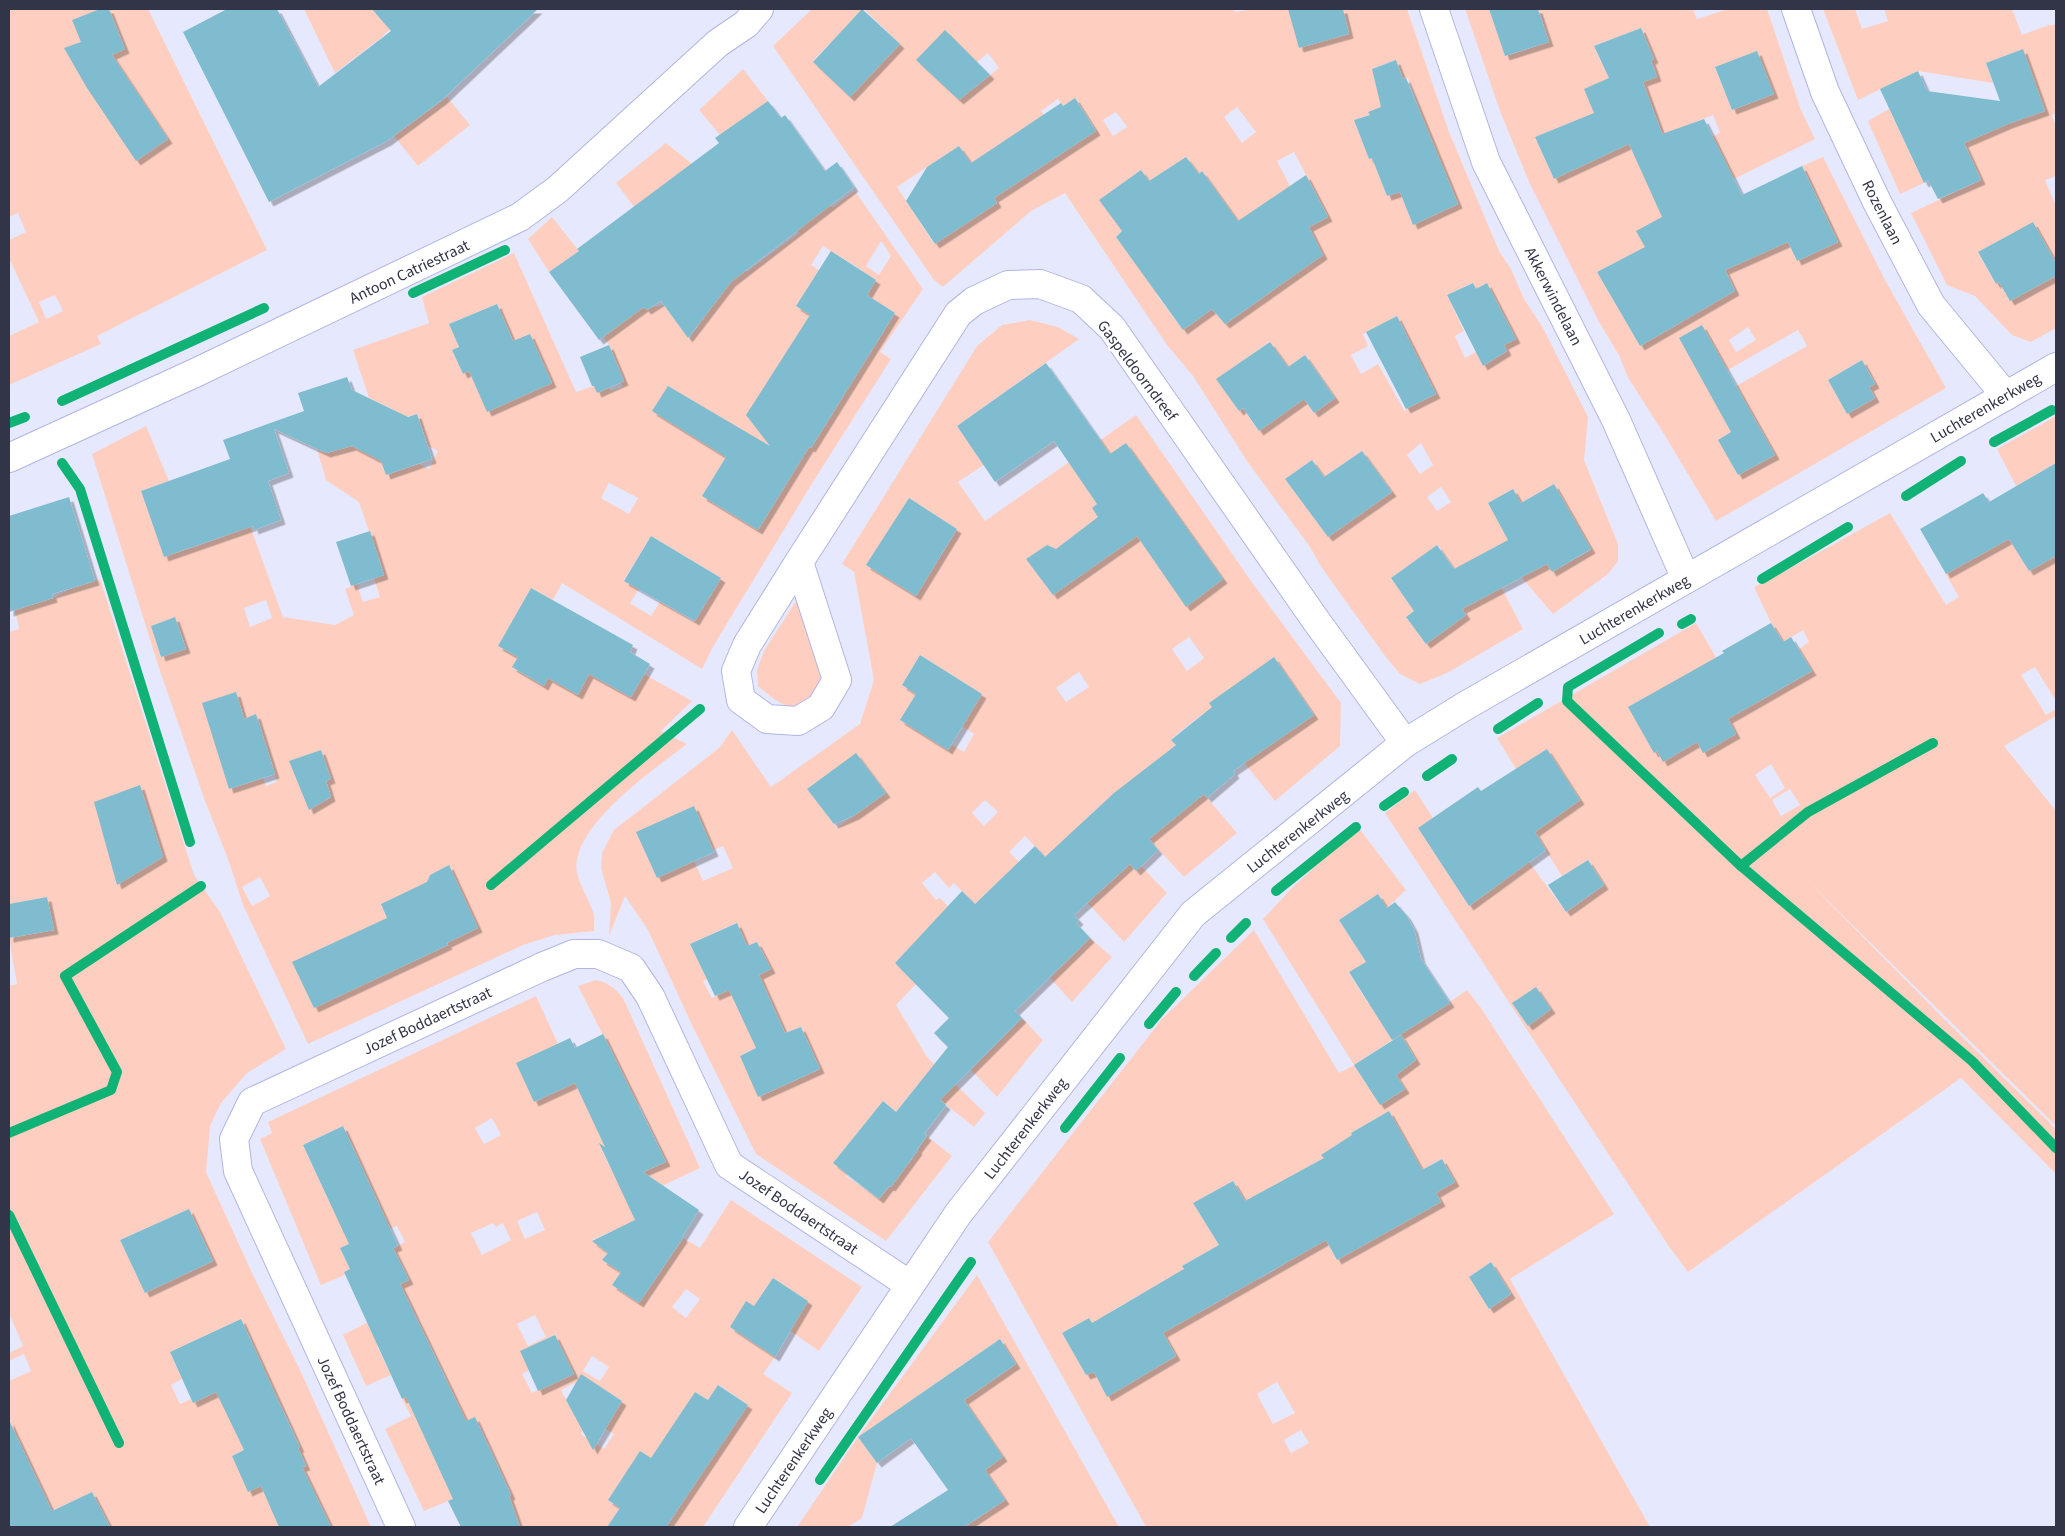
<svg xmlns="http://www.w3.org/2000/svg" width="2065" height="1536" viewBox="0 0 2065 1536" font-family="'Source Sans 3',sans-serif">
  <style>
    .green { fill: #fecfc0; fill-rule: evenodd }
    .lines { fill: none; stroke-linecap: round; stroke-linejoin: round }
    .stream { stroke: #10b275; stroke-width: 10 }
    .building { fill: #80bccf; filter: url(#shadow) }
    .minor-casing { stroke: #b0b5e5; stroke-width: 30 }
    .secondary-casing { stroke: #b0b5e5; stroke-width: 30 }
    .minor { stroke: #fff; stroke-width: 28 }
    .secondary { stroke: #fff; stroke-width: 28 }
    .labels { text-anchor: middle; stroke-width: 4; stroke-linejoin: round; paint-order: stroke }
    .street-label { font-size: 16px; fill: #323447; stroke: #fff }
  </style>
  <defs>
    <filter id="shadow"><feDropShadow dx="4.5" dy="4.5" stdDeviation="0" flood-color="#0004"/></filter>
  </defs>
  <rect width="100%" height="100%" fill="#e6e9fd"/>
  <g class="green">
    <path d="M9 9H148L267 250 97 336 101 344 9 385V336L39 322 9 258V240L26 232 18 213 9 217ZM55 295 63 311 46 319 39 302Z"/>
    <path d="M304 9H372L380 18 392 9H396L402 17 381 38 335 73Z"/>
    <path d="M812 9H862L830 45 829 44 813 61 850 96 900 44 864 9H1234L1235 12 1254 9H1295L1289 10 1299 47 1349 34 1343 9H1407L1449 132 1499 251 1511 269 1524 299 1543 328 1588 417 1584 460 1618 544V561L1608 574 1553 614 1522 578 1504 543 1484 554 1523 629 1447 673 1420 684 1400 674 1385 656 1322 568 1310 547 1247 461 1193 376 1167 345 1065 193 1031 211 943 287 934 280 773 46ZM945 31 977 62 988 53 999 68 974 88 964 78 951 92 917 61ZM1396 60 1403 79 1408 78 1430 140 1458 204 1413 225 1400 192 1387 196 1372 158 1369 159 1354 120 1370 115 1369 112 1389 105 1377 88 1372 69ZM1075 98 1094 127 1081 135 1044 115 1041 111 1058 99 1063 106ZM1237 107 1256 132 1242 143 1224 117ZM1116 112 1127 127 1113 136 1103 120ZM959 146 997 203 934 244 897 187ZM1294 152 1328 217 1311 226 1277 161ZM1186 157 1199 174 1203 172 1223 201 1135 262 1116 237 1122 231 1100 200 1141 170 1149 181ZM1224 246 1276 288 1226 324 1212 309 1183 330 1156 294ZM1472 283 1476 289 1487 283 1515 339 1504 345 1507 351 1483 366 1476 352 1465 358 1455 336 1464 331 1447 295ZM1397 316 1406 333 1393 340 1415 382 1427 376 1436 394 1406 409 1405 412 1378 364 1361 374 1351 355 1368 346 1363 334ZM1269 342 1288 367 1305 355 1325 383 1259 431 1243 408 1239 411 1217 379ZM1326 385 1335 398 1314 413 1304 399ZM1421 443 1433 465 1420 474 1407 455ZM1362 451 1392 492 1328 537 1285 479 1312 460 1324 477ZM1554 484 1591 550 1552 572 1538 548 1511 545 1488 503 1513 489 1521 503ZM1441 487 1451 502 1437 511 1427 497ZM1438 545 1463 581 1449 591 1466 615 1426 644 1406 617 1414 611 1391 578Z"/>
    <path d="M1465 9H1489L1506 56 1549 42 1538 9H1693L1697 19 1728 9H1767L1801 110 1815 139 1734 179 1713 214 1762 189 1797 261 1838 242 1802 166 1823 157 1885 280 1946 388 1716 521 1664 434 1627 376 1620 357 1599 322 1529 182 1500 111ZM1641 28 1653 60 1616 55 1601 62 1594 46ZM1715 68 1774 94 1732 110ZM1713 115 1720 133 1690 145 1683 127ZM1588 116 1605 155 1554 179 1535 137ZM1657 120 1673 163 1633 130ZM1638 251 1680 323 1640 346 1597 272ZM1743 262 1725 270 1735 291 1706 305 1712 271ZM1748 327 1756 340 1736 352 1729 340ZM1798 330 1807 346 1713 399 1705 383ZM1862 360 1875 383 1869 387 1875 398 1847 414 1828 380ZM1719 440 1775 455 1738 475Z"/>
    <path d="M1823 9H1855L1862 29 1888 21 1884 9H2012L2022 35 2049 25H2056V113L2052 115 2056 128V176L2045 180 2056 206V263L2043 240 2027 248 2016 231 1978 253 1995 283 1999 282 2010 301 2056 276V328L2031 342 2012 335 1975 296 1947 285 1911 213 1981 180 1964 143 1989 132 2021 50 1986 63 1993 83 1918 71 1858 100Z"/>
    <path d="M743 69 768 101 720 135 699 110Z"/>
    <path d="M447 97 470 125 418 166 394 136Z"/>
    <path d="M1889 109 1924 183 1900 194 1868 121Z"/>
    <path d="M666 143 692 164 635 208 616 183Z"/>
    <path d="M812 180 830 206 833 207 855 191 923 289 880 352 891 359 816 477 714 645 702 669 562 583 553 600 531 588 498 646 518 657 513 668 544 686 548 678 596 661 601 681 631 697 644 674 692 701 661 731 687 744C655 769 569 827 577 873 580 886 589 899 593 912 595 918 594 925 594 931L555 935 523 945 308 1044 243 905 228 859 205 801 158 665 92 454 146 426 169 481 141 491 164 557 226 536 203 469 228 465 283 617 335 625 354 615 345 589 357 584 363 602 380 597 374 578 384 575 359 502 326 480 317 449 327 453 340 449 343 442 379 453 386 475 419 464 429 469 438 451 428 446 417 414 398 419 394 410 369 398 353 350 429 323 422 297 514 253 576 392 594 386 597 393 609 388 611 391 623 387 618 376 621 374 609 345 597 326 644 307 647 310 653 307 664 305 689 339 719 296 703 276 748 271 799 233 779 206ZM881 241 891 256 879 275 866 266ZM823 246 863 271 853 287 895 313 870 353 796 306 819 270 811 265ZM497 304 513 341 463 374 452 350 459 347 449 324ZM784 357 844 395 811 448ZM732 448 752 466 785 486 758 530 702 496ZM609 483 638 498 629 514 601 498ZM651 536 721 578 694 622 660 602 651 616 630 603 639 589 624 580ZM266 600 272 618 250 627 244 608ZM175 617 186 648 161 657 151 626ZM236 693 244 719 256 715 277 782 266 786 263 778 230 789 202 703ZM320 750 331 779 326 781 331 797 309 809ZM445 867 448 945 408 964 381 905 408 891 432 890 428 880 430 875ZM260 877 270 896 252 906 242 887Z"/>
    <path d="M552 217 579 251 549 272 528 239Z"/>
    <path d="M1030 320 1058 327 1079 339 957 426 984 465 958 482 985 521 1136 415 1251 581 1341 703 1340 746 1275 801 1204 713 1171 739 1176 745 1142 772 1204 794 1237 833 1184 877 1110 797 1083 822 1102 890 1130 864 1136 871 1141 866 1167 893 1124 942 1025 836 1009 852 1033 876 996 884 975 904 954 883 949 888 935 872 922 883 936 900 940 898 1003 963 931 925 895 963 916 984 896 1005 927 1057 985 1113 974 1127 919 1083 896 1112 883 1101 833 1163 847 1174 846 1176 879 1199 900 1175 897 1173 910 1162 927 1136 952 1156 886 1241 756 1154 693 1027 648 930 625 896 609 936 611 903 601 868 602 853 614 830 719 748 732 730 771 787 860 724 874 680 854 572 842 564 977 346 1002 325ZM909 498 957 529 916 596 867 565ZM1189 637 1204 658 1187 671 1172 649ZM920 655 982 694 962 726 974 734 964 752 952 745 948 750 901 720 916 694 902 685ZM1274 657 1314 715 1270 745ZM1079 672 1089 687 1066 702 1056 688ZM808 789 885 793 837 828ZM985 800 998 812 984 826 972 813ZM694 806 713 850 723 846 733 868 703 881 694 861ZM736 923 747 946 757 942 771 969 712 998 703 981 707 979 690 944ZM777 1015 785 1033 801 1027 820 1069 759 1097 740 1056 756 1048 747 1028Z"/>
    <path d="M2056 416V463L2016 486 1997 449Z"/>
    <path d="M1890 513 1946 605 1959 597 1945 573 2009 538 2029 571 2042 564 2041 531 2056 523V701L2035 667 2021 675 2046 715 2056 709V716L2004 746 2056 811V1126L1804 877 1940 1015 2056 1129V1174L1961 1078 1688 1272 1670 1248 1385 813 1415 790 1433 818 1418 828 1469 906 1498 885 1523 854 1566 912 1604 885 1588 860 1562 876 1501 780 1516 769 1497 738 1696 623 1734 688 1750 678 1762 700 1812 671 1799 649 1809 642 1803 630 1783 642 1771 623 1754 587 1778 575ZM1547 750 1580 800 1550 821ZM1771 764 1785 788 1770 798 1755 775ZM1790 789 1800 805 1781 816 1772 800Z"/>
    <path d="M100 579 194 875 220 912 286 1049 247 1073 221 1103 210 1126 206 1172 252 1273 300 1370 371 1527H331L320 1505 278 1525 279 1527H110L92 1492 18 1527H9V1476L30 1466 9 1420V1381L31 1371 24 1354 9 1361V1353L23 1346 9 1313V986L17 984 9 938 54 930 47 897 9 904V632L19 629 15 610 53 598 68 590ZM189 1209 213 1261 145 1292 120 1240ZM241 1319 264 1369 193 1403 191 1399 180 1404 171 1385 182 1379 170 1352ZM283 1410 300 1447 298 1448 306 1466 249 1491 232 1456 244 1450 235 1431Z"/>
    <path d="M798 598 824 683C802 718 785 710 758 686L757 670 764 651Z"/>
    <path d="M1358 827 1406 890 1387 908 1378 894 1339 920 1366 962 1349 973 1368 1003 1421 1021 1467 990 1481 1008 1614 1214 1510 1279 1650 1527H1146L988 1242 1162 1019 1254 930 1339 1073 1354 1065 1263 919 1292 888ZM1400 1035 1416 1060 1396 1075 1405 1089 1391 1098 1370 1089 1354 1065ZM1389 1111 1440 1202 1337 1260 1290 1177 1324 1158 1322 1155 1355 1140 1351 1133ZM1442 1159 1455 1182 1443 1189 1430 1165ZM1233 1181 1283 1265 1260 1279 1257 1274 1227 1290 1229 1296 1200 1312 1186 1289 1193 1285 1182 1266 1219 1245 1193 1203ZM1491 1262 1511 1294 1489 1309 1469 1277ZM1141 1294 1176 1356 1107 1396 1094 1372 1086 1375 1062 1333 1089 1318 1094 1327 1110 1312ZM1277 1382 1295 1413 1273 1424 1257 1394ZM1301 1430 1309 1443 1291 1453 1284 1440Z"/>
    <path d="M1090 938 1112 957 1072 1002 1050 978Z"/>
    <path d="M596 980C609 983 617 989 624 1000L700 1168 662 1186 670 1203 620 1237 612 1231 592 1240 608 1253 602 1260 621 1272 612 1285 639 1303 683 1238 700 1248 731 1200 862 1287 819 1351 789 1330 808 1301 773 1278 754 1306 775 1357 763 1374 792 1393 703 1527H666L685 1498 608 1500 620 1508 607 1527H461L457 1519 511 1495 475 1418 453 1499 424 1511 385 1429 411 1416 402 1399 446 1378 420 1326 377 1346 391 1375 366 1386 343 1335 368 1322 359 1304 409 1280 393 1248 405 1242 397 1226 340 1248 350 1269 344 1272 345 1275 321 1285 260 1139 272 1133 268 1122 536 996 558 1044 516 1063 536 1101 617 1063 578 986ZM639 1104 666 1162 618 1183 602 1151 606 1149 595 1124ZM492 1118 501 1135 484 1144 475 1128ZM343 1126 369 1183 329 1201 303 1145ZM537 1212 545 1230 525 1239 517 1221ZM493 1223 496 1227 503 1223 511 1240 482 1255 471 1233ZM686 1289 700 1299 686 1318 672 1307ZM535 1315 546 1337 528 1346 517 1324ZM555 1335 560 1346 521 1351ZM592 1356 609 1367 600 1381 583 1371ZM537 1366 547 1386 532 1393 522 1374ZM574 1383 587 1406 573 1413 561 1390ZM719 1385 748 1405 665 1438 695 1392 708 1400ZM608 1392 622 1401 610 1420ZM590 1419 614 1434 604 1449 581 1434Z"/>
    <path d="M1022 1018 1043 1040 997 1097 971 1070Z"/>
    <path d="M977 1275 1119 1527H965L1005 1500 984 1470 963 1401 1016 1364 1000 1339 858 1437 877 1463 862 1518 848 1527H797L858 1437Z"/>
  </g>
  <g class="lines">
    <g class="stream">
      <path d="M413 293 505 250"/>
      <path d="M62 401 264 308"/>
      <path d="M9 423 25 417"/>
      <path d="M1994 442 2052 410"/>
      <path d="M62 463 80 489 190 842"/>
      <path d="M1906 496 1961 461"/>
      <path d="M1762 579 1848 527"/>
      <path d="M1682 624 1691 619"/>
      <path d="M1659 633 1568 687 1567 701 1741 866 1972 1061 2056 1148"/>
      <path d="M1498 729 1538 703"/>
      <path d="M1427 776 1452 759"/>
      <path d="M1384 806 1404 792"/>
      <path d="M1741 866 1808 812 1933 743"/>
      <path d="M491 885 700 709"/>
      <path d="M1276 891 1356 827"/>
      <path d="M1231 938 1246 923"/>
      <path d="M1194 976 1216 953"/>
      <path d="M1149 1024 1176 992"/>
      <path d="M1065 1128 1120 1058"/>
      <path d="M9 1133 111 1090 117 1072 65 976 201 886"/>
      <path d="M9 1215 119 1443"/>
      <path d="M820 1480 971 1262"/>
    </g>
  </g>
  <g class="building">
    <path d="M100 9H109L125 49 112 55 168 139 136 161 87 88 64 48 81 42 72 20Z"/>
    <path d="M227 9H277L318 87 391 31 372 9H538L442 100 387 141 269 202 183 32Z"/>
    <path d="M862 9 900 44 850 97 813 62Z"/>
    <path d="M1288 9H1343L1349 34 1299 48Z"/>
    <path d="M1489 9H1538L1549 42 1505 56Z"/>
    <path d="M1641 28 1654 59 1651 60 1657 77 1643 82 1662 134 1704 119 1742 195 1802 166 1838 242 1797 261 1788 242 1725 270 1735 291 1640 346 1597 272 1645 247 1636 231 1662 217 1629 144 1554 179 1535 137 1594 113 1584 89 1609 78 1594 46Z"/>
    <path d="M945 30 990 75 959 100 916 60Z"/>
    <path d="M2023 49 2045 111 2008 124 1964 143 1981 180 1938 199 1928 180 1924 183 1880 89 1918 71 1927 91 2000 101 1986 63Z"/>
    <path d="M1757 51 1774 94 1732 110 1715 67Z"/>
    <path d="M1396 60 1403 79 1406 78 1458 204 1413 225 1400 192 1387 196 1372 158 1369 159 1354 120 1370 115 1368 112 1381 107 1372 69Z"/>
    <path d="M1075 98 1096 131 994 198 997 203 935 244 906 201 927 167 959 146 971 163 1061 103 1063 106Z"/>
    <path d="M768 101 781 118 785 115 825 171 837 162 854 187 731 282 688 338 661 301 647 310 644 307 599 340 549 272 579 251 577 249 719 143 715 138Z"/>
    <path d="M1186 157 1199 174 1202 171 1238 221 1306 175 1328 217 1309 227 1323 255 1225 324 1212 309 1183 330 1116 237 1122 231 1099 200 1141 170 1149 181Z"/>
    <path d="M2033 222 2056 263V276L2010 301 1999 282 1996 284 1978 252Z"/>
    <path d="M831 251 876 280 867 295 895 313 811 448 809 447 758 530 702 496 726 457 652 411 668 386 770 446 746 415 810 315 796 306Z"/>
    <path d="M1473 283 1476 289 1487 283 1516 339 1504 345 1507 351 1483 366 1447 295Z"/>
    <path d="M497 304 513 341 530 334 552 383 487 412 469 371 463 374 452 350 459 347 449 324Z"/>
    <path d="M1397 316 1436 394 1406 409 1366 332Z"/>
    <path d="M1702 325 1775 455 1738 475 1718 440 1731 432 1679 338Z"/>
    <path d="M1270 342 1288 367 1305 355 1335 398 1314 413 1304 399 1259 431 1243 408 1239 411 1216 379Z"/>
    <path d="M609 345 624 381 597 393 594 386H592L580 357Z"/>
    <path d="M1862 360 1875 384 1869 387 1875 398 1847 414 1828 380Z"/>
    <path d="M1046 363 1110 454 1126 443 1223 579 1186 607 1137 536 1053 595 1026 559 1047 545 1056 549 1098 517 1092 508 1097 504 1054 441 995 482 957 426Z"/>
    <path d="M347 377 352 390 408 417 417 414 432 459 386 475 381 461 352 446 326 453 274 429 289 473 268 481 281 520 254 530 253 526 164 557 141 491 230 459 223 440 304 411 298 393Z"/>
    <path d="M1362 451 1392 492 1328 537 1285 479 1312 460 1324 477Z"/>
    <path d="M2056 463V556L2029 571 2009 539 1946 574 1920 529 1983 493 1989 502Z"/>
    <path d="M1554 484 1591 549 1552 572 1547 564 1462 609 1466 615 1426 644 1406 617 1414 611 1391 578 1437 545 1454 569 1508 540 1488 503 1513 489 1521 503Z"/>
    <path d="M69 497 95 581 52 594 53 598 9 612V516Z"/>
    <path d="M909 498 957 529 916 596 866 565Z"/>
    <path d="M370 531 384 575 351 586 336 542Z"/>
    <path d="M651 536 721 578 695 621 624 581Z"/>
    <path d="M531 588 633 645 630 652 650 664 631 697 589 674 578 695 548 678 544 686 512 667 518 657 498 646Z"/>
    <path d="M175 617 186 649 161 657 151 626Z"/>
    <path d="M1771 623 1783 642 1791 637 1812 671 1728 719 1736 734 1703 753 1697 742 1663 762 1657 751 1654 753 1628 707 1724 653 1722 651Z"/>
    <path d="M920 655 982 694 948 750 900 720 916 694 902 685Z"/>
    <path d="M1274 657 1314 715 1233 771 1235 774 1207 798 1204 794 1149 839 1158 850 1136 871 1130 864 1074 915 1079 920 1076 923 1090 938 1015 1011 1022 1018 940 1100 946 1105 924 1134 927 1136 917 1149 918 1150 891 1187 889 1186 879 1199 833 1163 883 1101 896 1112 948 1047 934 1033 949 1018 895 963 962 891 975 904 1035 846 1045 857 1114 793 1176 745 1171 740 1212 707 1209 703Z"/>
    <path d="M236 692 244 719 256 714 275 774 229 789 202 703Z"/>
    <path d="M1547 749 1580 800 1535 832 1546 850 1469 906 1418 828 1478 787 1481 791Z"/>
    <path d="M321 750 331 779 326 781 331 797 309 810 289 761Z"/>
    <path d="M856 753 886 793 855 815 834 824 807 789Z"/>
    <path d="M140 785 163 857 117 885 94 802Z"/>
    <path d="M694 806 714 852 657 878 636 832Z"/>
    <path d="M1588 860 1604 885 1566 912 1548 885Z"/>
    <path d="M449 865 478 928 447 943 448 945 314 1008 292 962 387 918 381 904 427 882 430 875Z"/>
    <path d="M1378 894 1387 908 1395 902 1407 916 1414 929 1421 959 1450 1003 1392 1040 1349 972 1366 962 1339 920Z"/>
    <path d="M47 897 54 930 9 938V904Z"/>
    <path d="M737 923 747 946 757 942 771 969 759 975 785 1033 801 1027 820 1069 758 1097 740 1056 756 1048 729 990 715 996 690 944Z"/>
    <path d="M1536 987 1551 1009 1528 1026 1512 1003Z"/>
    <path d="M603 1034 666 1162 643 1172 699 1210 682 1237 683 1238 639 1303 612 1285 621 1272 602 1260 608 1253 592 1241 635 1220 599 1143 605 1147 575 1083 534 1102 516 1063 570 1038 575 1048Z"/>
    <path d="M1401 1035 1416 1060 1396 1075 1405 1089 1380 1105 1354 1065Z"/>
    <path d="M1389 1111 1422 1170 1442 1159 1455 1182 1436 1193 1441 1202 1337 1260 1326 1240 1163 1333 1176 1356 1107 1397 1094 1372 1086 1375 1062 1333 1089 1318 1092 1323 1184 1269 1182 1266 1219 1245 1193 1203 1233 1181 1245 1201 1324 1158 1321 1155 1352 1135 1351 1133Z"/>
    <path d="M343 1126 398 1246 393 1248 409 1280 400 1284 466 1421 475 1417 511 1495 509 1496 520 1527H461L448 1501 453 1499 406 1397 402 1399 344 1272 350 1269 340 1248 349 1244 303 1145Z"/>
    <path d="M189 1209 213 1261 145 1293 120 1240Z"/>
    <path d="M1491 1262 1511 1294 1489 1309 1469 1277Z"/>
    <path d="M773 1278 808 1301 775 1357 730 1327 746 1301 754 1306Z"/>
    <path d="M241 1319 300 1448H298L306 1466 302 1467 331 1527H279L261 1486 248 1492 232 1456 244 1450 216 1392 193 1403 170 1352Z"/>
    <path d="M555 1335 574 1374 538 1391 520 1351Z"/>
    <path d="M1000 1339 1016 1364 964 1400 1003 1457 985 1470 1005 1500 964 1527H890L948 1490 911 1438 877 1463 858 1437Z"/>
    <path d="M581 1374 622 1401 593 1450 566 1400Z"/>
    <path d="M718 1385 748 1405 666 1527H607L620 1508 608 1500 640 1451 651 1458 695 1392 708 1400Z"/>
    <path d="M9 1420 52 1511 92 1492 110 1527H9Z"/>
  </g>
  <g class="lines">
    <defs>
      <g id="minor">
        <path d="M1434 9 1486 162 1616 420 1686 579"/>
        <path d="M1796 9 1825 92 1877 202 1931 305 2006 396"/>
        <path d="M799 562 837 680 821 707 798 721 767 719 741 700 736 671 747 645 799 562 958 314 974 301 1008 285 1040 284 1081 299 1112 328 1317 622 1405 743"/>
        <path d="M401 1527 238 1171 234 1139 252 1102 542 967 574 954H598L631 968 650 996 729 1165 910 1285"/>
        <path d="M748 1527 958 1214 1193 914 1405 743 1465 706 2056 367"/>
      </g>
      <path id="secondary" d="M9 458 195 373 520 217 558 189 718 43 746 24 759 9"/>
    </defs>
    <use href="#minor" class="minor-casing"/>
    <use href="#secondary" class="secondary-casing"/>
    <use href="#minor" class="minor"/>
    <use href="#secondary" class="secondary"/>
  </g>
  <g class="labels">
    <g class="street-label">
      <text transform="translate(1883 212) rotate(63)" y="6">Rozenlaan</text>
      <text transform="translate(409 271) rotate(-25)" y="6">Antoon Catriestraat</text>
      <text transform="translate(1554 296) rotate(63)" y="6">Akkerwindelaan</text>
      <text transform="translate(1138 370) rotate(53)" y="6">Gaspeldoorndreef</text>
      <text transform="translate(1985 407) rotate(-30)" y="6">Luchterenkerkweg</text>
      <text transform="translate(1634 609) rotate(-30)" y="6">Luchterenkerkweg</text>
      <text transform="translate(1297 831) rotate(-38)" y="6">Luchterenkerkweg</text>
      <text transform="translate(427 1020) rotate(-25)" y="6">Jozef Boddaertstraat</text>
      <text transform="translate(1025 1128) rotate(-52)" y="6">Luchterenkerkweg</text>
      <text transform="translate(799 1211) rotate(34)" y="6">Jozef Boddaertstraat</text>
      <text transform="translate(352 1420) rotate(65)" y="6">Jozef Boddaertstraat</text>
      <text transform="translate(793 1460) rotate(-56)" y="6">Luchterenkerkweg</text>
    </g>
  </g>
  <rect width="2065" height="1536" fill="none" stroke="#323447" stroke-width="20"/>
</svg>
